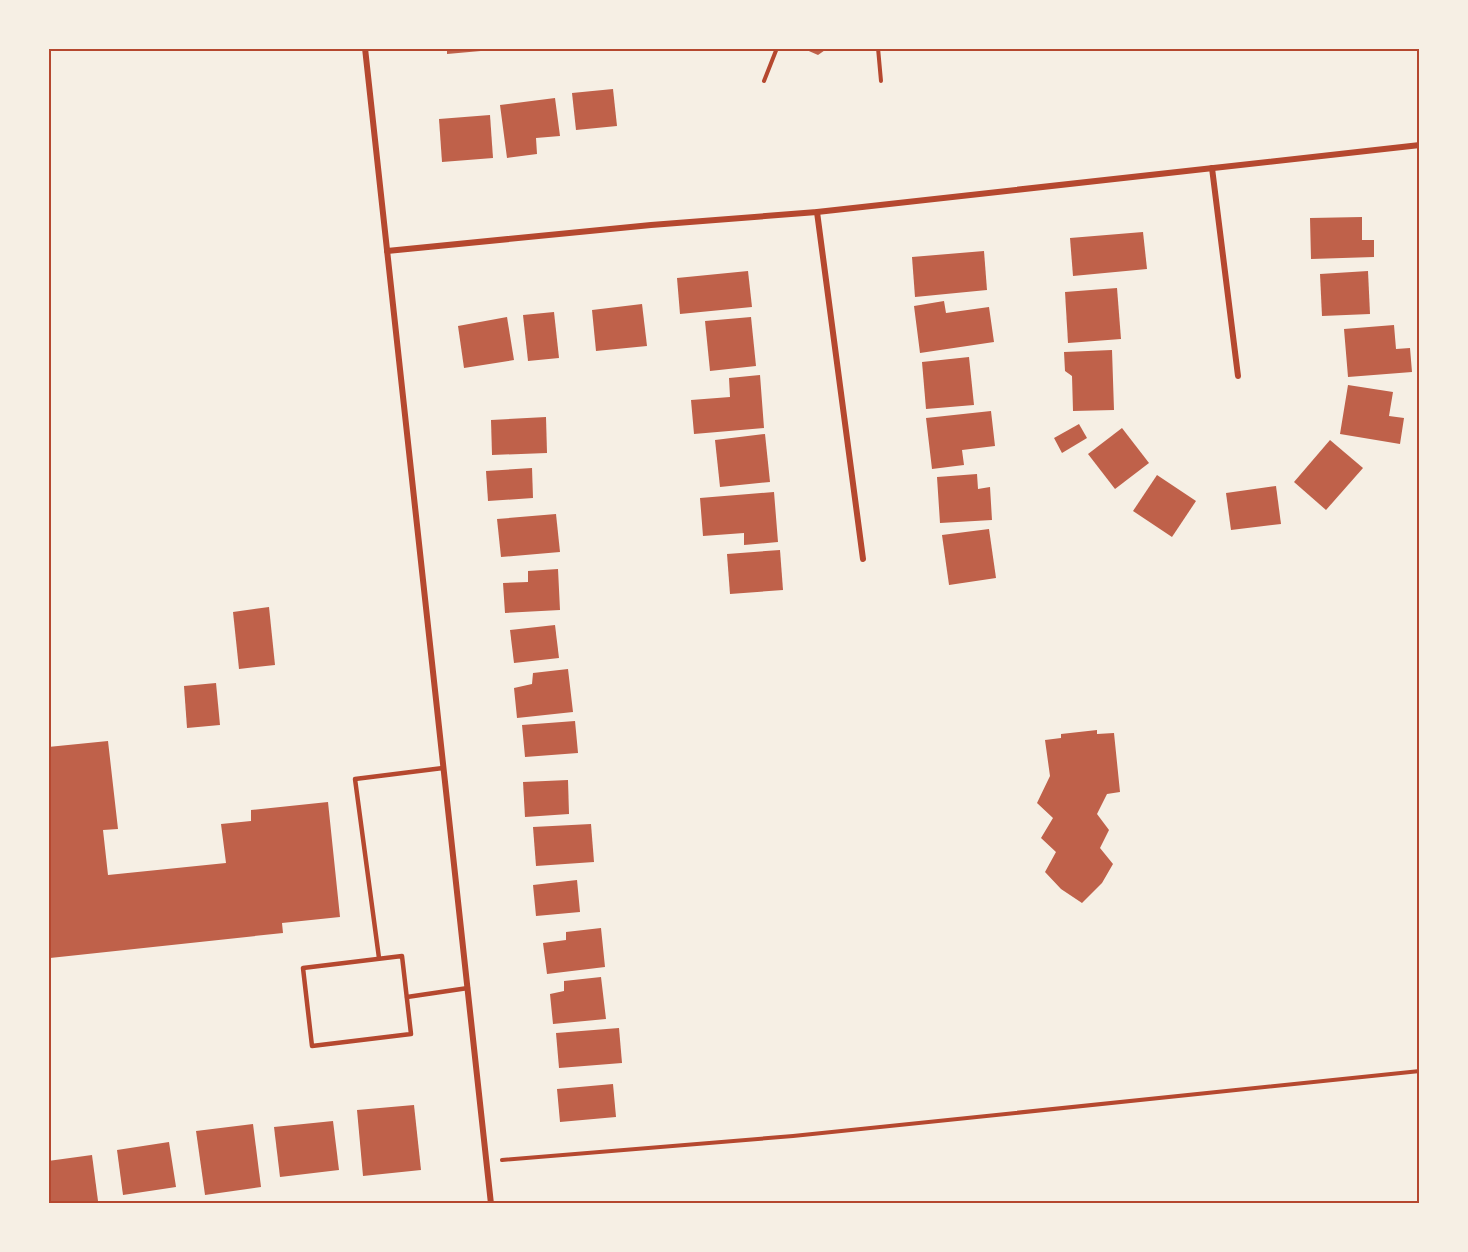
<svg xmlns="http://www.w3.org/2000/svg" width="1468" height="1252" viewBox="0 0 1468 1252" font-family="'DM Sans',sans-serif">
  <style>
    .building { fill: #bf614a }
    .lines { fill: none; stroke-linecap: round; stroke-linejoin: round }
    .path { stroke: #b5482f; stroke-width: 4 }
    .service { stroke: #b5482f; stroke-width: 4.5 }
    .minor { stroke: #b5482f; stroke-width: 6 }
    .neatline { fill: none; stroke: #b5482f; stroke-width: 2 }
  </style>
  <rect width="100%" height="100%" fill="#f6efe4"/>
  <g class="building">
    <path d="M447 48H492V50L447 54Z"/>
    <path d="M802 48H828L818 55Z"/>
    <path d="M613 89 617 126 576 130 572 93Z"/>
    <path d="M555 98 560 136 536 138 537 154 507 158 500 105Z"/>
    <path d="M490 115 493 158 442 162 439 119Z"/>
    <path d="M1362 217V240H1374V257L1311 259 1310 218Z"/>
    <path d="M1143 232 1147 269 1073 276 1070 238Z"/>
    <path d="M984 251 987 290 915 297 912 257Z"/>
    <path d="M748 271 752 307 680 314 677 278Z"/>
    <path d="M1368 271 1370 314 1322 316 1320 274Z"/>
    <path d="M1117 288 1121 339 1068 343 1065 292Z"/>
    <path d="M944 301 946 313 989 307 994 342 920 353 914 306Z"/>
    <path d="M642 304 647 346 596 351 592 310Z"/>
    <path d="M554 312 559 358 528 361 523 315Z"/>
    <path d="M507 317 514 360 464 368 458 326Z"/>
    <path d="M751 317 756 366 710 371 705 321Z"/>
    <path d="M1394 325 1396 349 1410 348 1412 372 1348 377 1344 329Z"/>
    <path d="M1112 350 1114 410 1073 411 1072 376 1065 371 1064 352Z"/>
    <path d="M969 357 974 405 926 409 922 362Z"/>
    <path d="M760 375 764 428 694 434 691 400 730 397 729 378Z"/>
    <path d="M1348 385 1393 392 1389 416 1404 418 1400 444 1340 434Z"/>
    <path d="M991 411 995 446 962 450 964 465 932 469 926 418Z"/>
    <path d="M546 417 547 453 492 455 491 420Z"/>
    <path d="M1079 424 1087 438 1062 453 1054 438Z"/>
    <path d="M1122 428 1149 463 1115 489 1088 454Z"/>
    <path d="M765 434 770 482 720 487 715 440Z"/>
    <path d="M1330 440 1363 468 1326 510 1294 482Z"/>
    <path d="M532 468 533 498 488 501 486 471Z"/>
    <path d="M977 474 978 489 990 487 992 520 940 523 937 477Z"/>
    <path d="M1157 475 1196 501 1172 537 1133 511Z"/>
    <path d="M1276 486 1281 524 1231 530 1226 493Z"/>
    <path d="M774 492 778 542 744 545V533L703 536 700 498Z"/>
    <path d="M556 514 560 552 501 557 497 519Z"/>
    <path d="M989 529 996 578 949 585 942 535Z"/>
    <path d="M780 550 783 590 730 594 727 554Z"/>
    <path d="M558 569 560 610 505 613 503 583 528 582V571Z"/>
    <path d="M269 607 275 665 239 669 233 612Z"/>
    <path d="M555 625 559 658 514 663 510 630Z"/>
    <path d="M568 669 573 712 517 718 514 688 532 684 533 673Z"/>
    <path d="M216 683 220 725 187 728 184 686Z"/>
    <path d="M575 721 578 753 525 757 522 725Z"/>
    <path d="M1097 730V734L1114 733 1120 792 1107 794 1097 814 1109 830 1100 848 1113 864 1102 883 1082 903 1061 889 1045 872 1056 852 1041 838 1053 818 1037 803 1050 776 1045 740 1061 738V734Z"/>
    <path d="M108 741 118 829 103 830 108 875 226 863 221 824 251 821V810L328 802 340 917 282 923 283 933 50 958 51 967H48V747Z"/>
    <path d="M568 780 569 814 525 817 523 782Z"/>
    <path d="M591 824 594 862 536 866 533 827Z"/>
    <path d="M577 880 580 912 536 916 533 885Z"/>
    <path d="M601 928 605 967 547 974 543 943 566 940V932Z"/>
    <path d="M601 977 606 1019 553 1024 550 994 564 991V981Z"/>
    <path d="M619 1028 622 1063 559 1068 556 1033Z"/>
    <path d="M613 1084 616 1117 560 1122 557 1089Z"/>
    <path d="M414 1105 421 1170 363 1176 357 1110Z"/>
    <path d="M333 1121 339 1170 280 1177 274 1127Z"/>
    <path d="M253 1124 261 1187 205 1195 196 1131Z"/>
    <path d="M169 1142 176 1187 123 1195 117 1150Z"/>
    <path d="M92 1155 98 1201 48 1204V1161Z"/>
  </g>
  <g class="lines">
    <g class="path">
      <path d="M878 48 881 81"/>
      <path d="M764 81 777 48"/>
      <path d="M502 1160 793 1136 1420 1071"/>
    </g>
    <g class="service">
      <path d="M402 956 411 1034 312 1046 303 968Z"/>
      <path d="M379 958 355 779 443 768"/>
      <path d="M407 997 468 988"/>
    </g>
    <g class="minor">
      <path d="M365 48 491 1204"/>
      <path d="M1212 168 1238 376"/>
      <path d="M817 212 863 559"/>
      <path d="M387 251 651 225 817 212 1420 145"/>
    </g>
  </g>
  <rect width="1468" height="1252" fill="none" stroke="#f6efe4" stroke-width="99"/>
  <rect x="50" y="50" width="1368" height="1152" class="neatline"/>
</svg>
